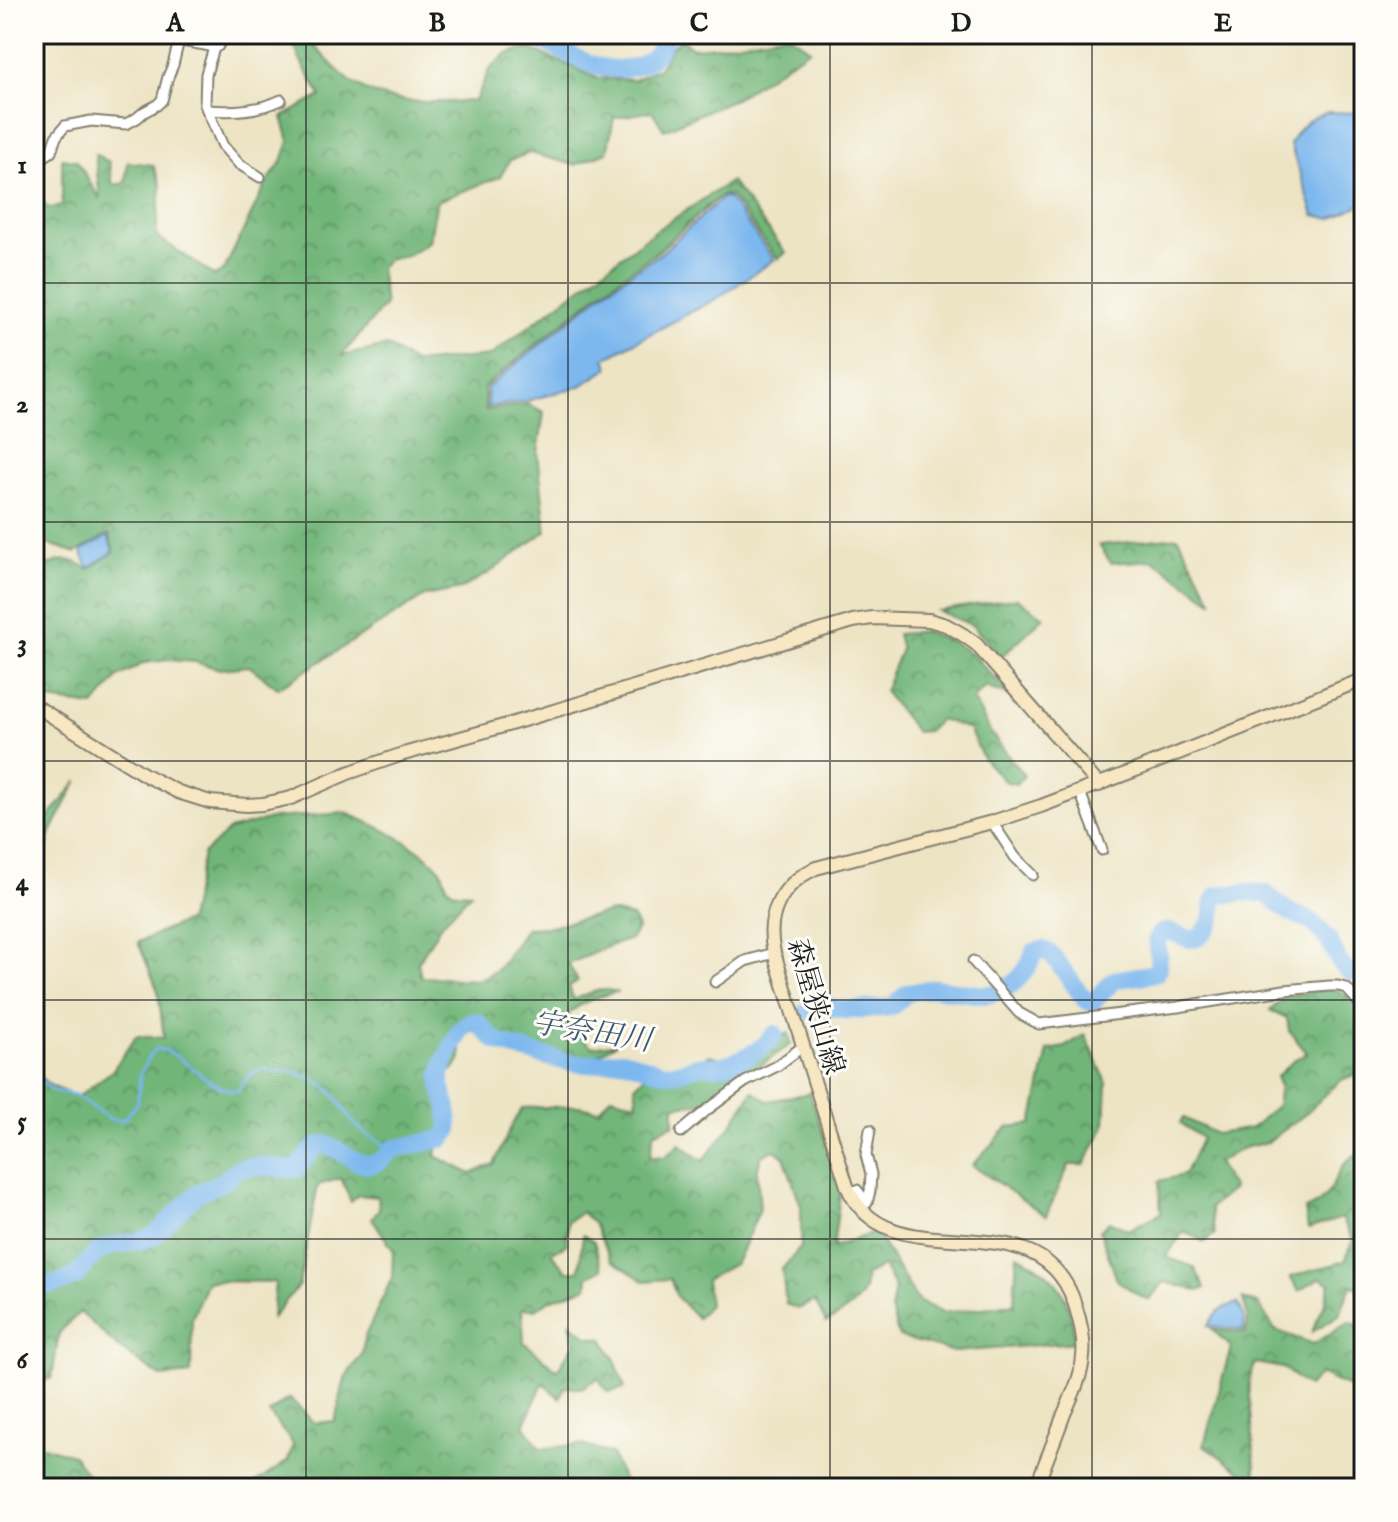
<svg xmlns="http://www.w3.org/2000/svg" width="1398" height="1522" viewBox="0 0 1398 1522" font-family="'IM FELL English','Noto Serif JP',serif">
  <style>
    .forest { fill: url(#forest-crowns); stroke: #46684a; stroke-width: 2 }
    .water { fill: #7cb7ee; stroke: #4c6a85; stroke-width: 2 }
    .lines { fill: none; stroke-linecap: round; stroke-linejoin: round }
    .stream { stroke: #7cb7ee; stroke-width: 3 }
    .river { stroke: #7cb7ee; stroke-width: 18 }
    .street-casing { stroke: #848070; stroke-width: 13 }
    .secondary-casing { stroke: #848070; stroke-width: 16 }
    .street { stroke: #fff; stroke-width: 9 }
    .secondary { stroke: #f7e8c3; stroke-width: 12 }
    .grid { fill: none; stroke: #1c1c1c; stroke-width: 2; stroke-opacity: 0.55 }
    .labels { text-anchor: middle; stroke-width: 6; stroke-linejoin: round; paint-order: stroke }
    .street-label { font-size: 28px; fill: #1c1c1c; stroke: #fdfcf7 }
    .water-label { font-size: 30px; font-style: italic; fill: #425a70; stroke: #fdfcf7 }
    .neatline { fill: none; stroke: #1c1c1c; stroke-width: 3 }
    .grid-label { font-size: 26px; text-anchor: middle; font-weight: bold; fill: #1c1c1c }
  </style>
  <defs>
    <pattern id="forest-crowns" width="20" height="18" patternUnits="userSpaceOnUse" patternTransform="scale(2)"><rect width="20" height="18" fill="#71b578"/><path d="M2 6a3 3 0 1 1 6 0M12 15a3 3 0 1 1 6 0" fill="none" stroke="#5c9262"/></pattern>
  </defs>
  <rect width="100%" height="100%" fill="#fdfcf7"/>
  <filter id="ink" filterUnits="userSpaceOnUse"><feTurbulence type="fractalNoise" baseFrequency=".0125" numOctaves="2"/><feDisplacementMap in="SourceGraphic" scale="16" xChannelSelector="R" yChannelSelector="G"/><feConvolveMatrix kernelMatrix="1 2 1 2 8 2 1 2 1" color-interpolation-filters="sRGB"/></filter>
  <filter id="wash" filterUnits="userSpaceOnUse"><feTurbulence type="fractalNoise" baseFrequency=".006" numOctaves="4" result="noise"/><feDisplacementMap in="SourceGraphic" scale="32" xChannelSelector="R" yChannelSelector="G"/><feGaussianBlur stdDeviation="1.8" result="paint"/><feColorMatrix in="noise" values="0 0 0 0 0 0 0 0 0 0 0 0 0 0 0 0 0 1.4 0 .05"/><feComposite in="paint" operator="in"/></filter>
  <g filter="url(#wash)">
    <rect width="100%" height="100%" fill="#ede4c4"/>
    <g class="forest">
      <path d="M290 34H304C317 48 337 73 353 83 389 107 434 102 475 101L489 70 506 54 529 48 597 78 634 80 659 68 672 47 681 39 693 48 716 46 788 34 810 49 736 98 664 130 652 111 614 118 607 152 575 165 530 153 510 160 500 177 437 201 429 242 406 256 388 259 380 268 385 305 341 356 387 346 414 363 490 356 655 231 731 181 786 253 777 259 731 196 721 195 658 251 602 291 484 387 486 410 528 404 544 412 538 453 546 531 492 571 461 589 425 596 278 688 249 666 220 669 195 662 169 660 144 663 118 677 94 706 34 698V570C58 562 66 553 88 569L114 552 109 534 75 553C63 549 47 541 34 545V189L48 208 62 206V158L77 161 100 199 95 154 109 162 113 185 125 183 128 162 153 165 161 185 156 236 215 276 224 270 266 184 282 161 289 141 282 117 321 96 300 60Z"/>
      <path d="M1178 537 1213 602 1153 560 1111 563 1099 545Z"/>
      <path d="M1017 598 1044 617 1001 657 972 625 938 611Z"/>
      <path d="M924 631 953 642 975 657 1011 696 985 687 973 699 991 733 1024 776 1016 784 1004 781 983 758 969 729 940 719 928 731 916 732 884 691 901 649 897 634Z"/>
      <path d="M78 780 51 832 40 870 34 878V849L46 821Z"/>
      <path d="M346 813C376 825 418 844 440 869 445 875 444 887 452 891 457 893 466 892 471 893L440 926 418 963 421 977 478 980 497 970 526 928 546 927 611 912 632 917 638 927 631 939 612 945 568 964 578 981 569 987 574 1000C587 994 602 986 616 992 599 997 579 1002 568 1015L578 1034 592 1047 617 1043 590 1060 568 1062 516 1050 480 1030 457 1033C464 1056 465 1066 441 1076 445 1106 474 1107 439 1136L436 1156 471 1174 494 1164 511 1127 522 1108 579 1106 599 1110 611 1096 637 1103 635 1085 655 1068 683 1066 710 1055 721 1058 739 1057 770 1040 789 1033 791 1044 715 1098 696 1104 674 1106V1124L654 1133 650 1156 665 1157 680 1144 703 1161 732 1124 753 1091 768 1101 810 1093 841 1187 833 1247 876 1232 918 1301 943 1313 1014 1304 1017 1255C1058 1275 1072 1297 1075 1342L954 1352 899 1337 891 1310 895 1289 883 1266 865 1276C868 1302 844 1311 826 1323L815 1301 798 1309 786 1304 782 1269 801 1247V1206L784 1157 774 1150 761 1156 757 1172 760 1209 736 1263 706 1280 709 1305 697 1318 677 1297 670 1279 644 1281 611 1260 594 1224 582 1212 568 1221 567 1244 551 1253 567 1271H579L583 1235 594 1242 602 1269 588 1277 587 1287 550 1300 536 1309H522L524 1342 557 1370 575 1343 570 1323 589 1337 603 1339 615 1360 625 1388 608 1392 598 1378 582 1388 565 1387 560 1398 543 1383 524 1425 541 1449 579 1444 612 1454 626 1488H329L328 1486 299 1477 289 1488H248L288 1461 293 1444 269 1413 289 1398 315 1423 335 1421 345 1378 362 1354 365 1336 392 1278 393 1250 372 1218 379 1209 378 1197 358 1195 351 1202 341 1178 318 1185 299 1285 272 1318 275 1282 207 1281 192 1319 191 1374 161 1377 118 1347 80 1312 59 1333 52 1378 34 1384V1072L51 1086 77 1097 112 1071 136 1036 164 1038 158 991 138 942 189 920 203 854 229 830 274 818Z"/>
      <path d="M1329 989C1346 990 1353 999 1364 1012V1071L1341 1080 1304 1115 1268 1142 1243 1148 1217 1163 1233 1189 1210 1208 1215 1234 1204 1242 1184 1231 1166 1257 1194 1267 1205 1288 1199 1291 1164 1282 1150 1300 1140 1296 1117 1280 1100 1231 1109 1221 1128 1230 1161 1213 1159 1181 1184 1175 1202 1138 1180 1123 1184 1118 1216 1134 1252 1128 1277 1105 1280 1086 1276 1077 1295 1059 1307 1053 1289 1031 1287 1018 1270 1010 1289 995Z"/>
      <path d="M1085 1034 1107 1083 1105 1126 1084 1165H1069L1046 1216 972 1165 1008 1127 1032 1124 1048 1050 1065 1047Z"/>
      <path d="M1364 1150V1289L1351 1286 1339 1315 1312 1332 1325 1303 1330 1284 1320 1278 1299 1291 1290 1277 1345 1261 1353 1240 1342 1218 1308 1229 1305 1209C1329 1203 1331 1184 1343 1166 1347 1159 1357 1154 1364 1150Z"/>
      <path d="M1243 1299 1258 1303 1275 1330 1313 1344 1349 1322 1364 1327V1394L1320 1374 1308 1387 1283 1368 1255 1363 1249 1382 1256 1483 1204 1445 1231 1347 1212 1329 1246 1333 1248 1317Z"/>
      <path d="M34 1434 40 1445 73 1455 97 1488H34Z"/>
    </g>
    <g class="water">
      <path d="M1327 112 1364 113V203L1331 219 1314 215 1290 144C1299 126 1308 119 1327 112Z"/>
      <path d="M723 197 729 198 774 260 716 299 605 358 609 368 580 386 527 401 488 407 487 388 604 292 662 252Z"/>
      <path d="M108 536 113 552 88 568 81 551Z"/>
      <path d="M1238 1303 1244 1316V1330L1208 1326C1216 1311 1222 1307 1238 1303Z"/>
    </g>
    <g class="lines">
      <path class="stream" d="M34 1075 52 1090 75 1095 110 1119 119 1120 125 1118 138 1102 140 1075 150 1055 156 1049C181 1048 208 1092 237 1091 242 1084 247 1076 254 1072 276 1063 320 1077 334 1095 342 1104 347 1117 356 1125 366 1136 380 1142 392 1149"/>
      <g class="river">
        <path d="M531 34C565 51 605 82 644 63 655 57 663 46 667 34"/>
        <path d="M806 1011 828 1007 845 1010 884 1008 893 1006 907 993 934 988 983 995C1007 994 1028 975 1034 952 1042 948 1046 950 1053 956L1085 1000 1090 1002 1094 1001 1114 980 1156 973C1163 961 1153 944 1159 935 1168 924 1185 943 1196 938 1201 936 1211 925 1212 919 1215 909 1210 904 1218 895L1251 892 1266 894 1289 912 1309 920 1316 926 1329 941 1339 961 1345 968 1351 972 1364 970"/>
        <path d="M34 1288 63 1282 75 1277 97 1252 110 1246 144 1240 155 1235 196 1194 224 1181 239 1168 261 1166 288 1169 298 1168 314 1148 324 1144C351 1152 367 1183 392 1149L442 1139 449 1131 448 1108 441 1086V1074L445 1060 461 1029 470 1022H478C483 1028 488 1035 495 1040 506 1047 570 1064 584 1064 596 1065 609 1060 621 1060 636 1062 648 1070 662 1072 675 1075 686 1069 698 1066 705 1064 710 1066 716 1066 736 1064 763 1050 775 1034"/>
      </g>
    </g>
  </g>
  <g filter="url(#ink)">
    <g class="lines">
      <defs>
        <g id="street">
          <path d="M111 34V35L119 34"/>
          <path d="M162 34 164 38 205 45 214 48"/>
          <path d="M224 34 218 46 214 48 206 74 205 105 223 146 239 164 260 177"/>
          <path d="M207 110C232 112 258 111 281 100"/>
          <path d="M34 163 51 152 56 137 65 126 91 121 126 124 137 118 144 112 157 105 162 100 168 77 173 65 179 40"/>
          <path d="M1080 792 1102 850"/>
          <path d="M992 822 1015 857 1033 875"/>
          <path d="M973 961 1019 1013 1039 1024 1178 1007 1284 990 1329 986H1338L1346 988 1364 1008"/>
          <path d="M715 982 745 961 774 953"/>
          <path d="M681 1132 707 1110 745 1082 777 1066 802 1047"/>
          <path d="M850 1193 857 1190 867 1203 870 1191 871 1174 866 1155 870 1130"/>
        </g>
        <g id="secondary">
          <path d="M34 705 145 775 178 792 210 802 247 805 263 804 291 798 348 773 400 755 507 725 853 621 872 618 929 620 946 625 962 634 976 644 1099 785"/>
          <path d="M1036 1488C1045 1463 1055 1439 1064 1414 1072 1396 1082 1376 1083 1356 1085 1340 1081 1324 1076 1308 1042 1189 888 1286 847 1186L774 953C765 915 781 884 816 868L992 822 1041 806 1136 770 1364 679"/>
        </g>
      </defs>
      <use href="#street" class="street-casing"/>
      <use href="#secondary" class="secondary-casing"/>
      <use href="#street" class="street"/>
      <use href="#secondary" class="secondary"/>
    </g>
  </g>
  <path class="grid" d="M306 34V1488M568 34V1488M830 34V1488M1092 34V1488M34 283H1364M34 522H1364M34 761H1364M34 1000H1364M34 1239H1364"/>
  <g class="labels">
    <g class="street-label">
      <text transform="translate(817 1006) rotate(74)" y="10">森屋狭山線</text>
    </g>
    <g class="water-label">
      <text transform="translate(592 1031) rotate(9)" y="10">宇奈田川</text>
    </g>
  </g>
  <rect width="1398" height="1522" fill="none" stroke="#fdfcf7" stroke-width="88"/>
  <rect x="44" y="44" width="1310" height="1434" class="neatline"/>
  <g class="grid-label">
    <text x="175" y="31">A</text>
    <text x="437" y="31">B</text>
    <text x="699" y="31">C</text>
    <text x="961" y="31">D</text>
    <text x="1223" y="31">E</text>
    <text x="22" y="173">1</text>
    <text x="22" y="412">2</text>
    <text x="22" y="651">3</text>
    <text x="22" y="890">4</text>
    <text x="22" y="1129">5</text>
    <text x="22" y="1368">6</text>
  </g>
</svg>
